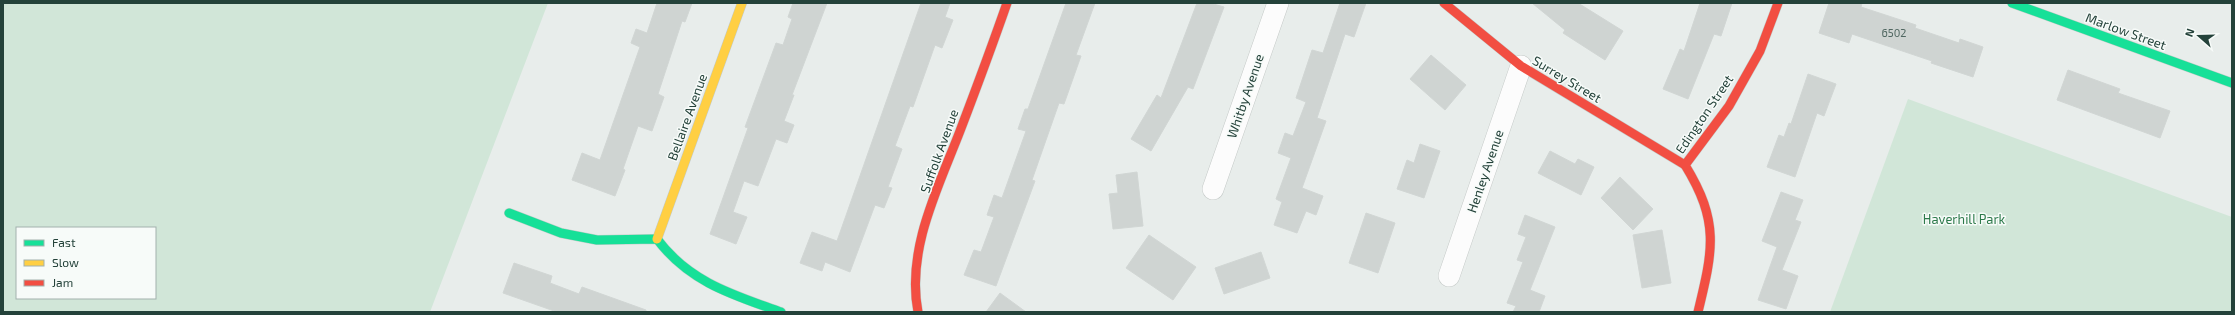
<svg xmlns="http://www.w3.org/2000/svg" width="2235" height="315" viewBox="0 0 2235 315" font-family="'Exo 2',sans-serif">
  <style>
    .green { fill: #d1e6d8; fill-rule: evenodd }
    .building { fill: #cfd4d2; stroke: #d1d6d4 }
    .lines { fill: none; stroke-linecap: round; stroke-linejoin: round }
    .street-casing { stroke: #c5cac8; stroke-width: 22 }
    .fast-casing { stroke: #c3cbc8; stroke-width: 10 }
    .slow-casing { stroke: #c3cbc8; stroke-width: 10 }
    .jam-casing { stroke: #c3cbc8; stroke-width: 10 }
    .street { stroke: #fcfcfc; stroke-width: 21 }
    .fast { stroke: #16e098; stroke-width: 9 }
    .slow { stroke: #ffcf43; stroke-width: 9 }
    .jam { stroke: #f24e42; stroke-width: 9 }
    .labels { text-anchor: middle; stroke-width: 3; stroke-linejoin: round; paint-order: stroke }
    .number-label { font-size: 11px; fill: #506761 }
    .street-label { font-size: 13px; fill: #24423a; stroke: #f7fbf9 }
    .park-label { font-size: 13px; fill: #2d7a4b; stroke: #f7fbf9 }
  </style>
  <rect width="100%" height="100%" fill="#e8edeb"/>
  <g class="green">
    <path d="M3 3H548L430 312H3ZM17 228H155V298H17Z"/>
    <path d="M1908 99 2232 217V312H1830Z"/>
  </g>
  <g class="building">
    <path d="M657 3H692L685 22 682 21 658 94 664 97 652 131 638 126 623 169 625 170 615 196 572 180 582 153 600 160 640 47 631 43 636 29 647 33Z"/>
    <path d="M793 3H827L792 95H794L784 121 794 125 787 143 776 139 758 186 744 181 733 212 747 217 736 244 710 234 748 128 745 127 776 43 783 45 792 19 788 17Z"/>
    <path d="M921 3H950L945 17 953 20 942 48 935 45 913 107 910 106 895 146 902 149 888 187 892 188 884 208 875 205 850 272 825 262 822 271 800 263 812 232 837 241Z"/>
    <path d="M1066 3H1095L1076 55 1081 56 1064 104 1059 103 1032 180 1035 181 996 286 964 275 974 250 981 252 994 217 987 215 994 195 1002 198 1026 131 1018 129 1025 109H1028Z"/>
    <path d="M1197 3H1210L1224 7 1193 89 1188 87 1151 151 1131 139 1157 95 1161 98Z"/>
    <path d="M1340 3H1366L1354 37 1345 34 1317 118 1326 121 1302 188 1323 196 1316 215 1306 211 1297 233 1274 225 1282 202 1276 199 1291 158 1278 153 1285 133 1293 136 1306 102 1296 98 1312 50 1323 53Z"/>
    <path d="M1532 3H1578L1623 31 1605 60 1563 33 1565 30Z"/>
    <path d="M1700 3H1732L1721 36 1714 34 1688 99 1663 89 1680 49 1684 51Z"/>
    <path d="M1829 3H1862L1861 7 1916 25 1915 28 1959 43 1960 39 1983 47 1973 77 1931 63 1932 61 1852 34 1849 43 1819 33Z"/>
    <path d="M1431 55 1466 85 1445 110 1410 79Z"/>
    <path d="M2068 70 2120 89 2118 93 2170 111 2160 138 2057 100Z"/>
    <path d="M1808 74 1836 84 1824 116 1817 113 1795 177 1767 167 1779 135 1784 137 1789 123 1791 124Z"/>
    <path d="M1420 144 1440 151 1424 198 1397 189 1407 160 1414 163Z"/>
    <path d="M1550 151 1575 164 1578 159 1594 167 1581 195 1538 173Z"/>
    <path d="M1137 172 1143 226 1113 229 1109 194 1118 193 1116 175Z"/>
    <path d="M1620 177 1653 209 1633 230 1601 198Z"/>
    <path d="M1781 192 1803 200 1795 220 1801 222 1782 270 1798 276 1786 309 1758 300 1777 247 1762 241Z"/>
    <path d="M1366 213 1395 223 1378 273 1349 263Z"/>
    <path d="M1525 215 1555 227 1530 290 1545 296 1539 312H1513L1516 306 1507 303 1523 262 1517 260 1526 237 1518 234Z"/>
    <path d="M1662 230 1671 283 1642 288 1633 235Z"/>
    <path d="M1149 235 1196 267 1173 300 1126 268Z"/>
    <path d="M1261 252 1270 278 1224 294 1215 268Z"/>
    <path d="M514 263 552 276 550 283 579 294 582 287 646 310V312H557L503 293Z"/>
    <path d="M1000 293 1026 312H986Z"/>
  </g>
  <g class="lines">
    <defs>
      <g id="street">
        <path d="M1213 189 1278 3"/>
        <path d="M1449 276 1521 66"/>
      </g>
      <g id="fast">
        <path d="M2012 3 2232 83"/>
        <path d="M509 213 561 233 597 240 657 239C689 282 733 295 781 312"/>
      </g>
      <path id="slow" d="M657 239 742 3"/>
      <g id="jam">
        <path d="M1444 3 1521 66 1685 165"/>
        <path d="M918 312C906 250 938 188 960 131 976 89 992 46 1007 3"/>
        <path d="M1698 312C1713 250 1720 222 1685 165L1729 106 1760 51 1778 3"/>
      </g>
    </defs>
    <use href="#street" class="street-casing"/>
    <use href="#fast" class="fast-casing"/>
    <use href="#slow" class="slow-casing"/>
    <use href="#jam" class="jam-casing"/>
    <use href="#street" class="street"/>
    <use href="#fast" class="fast"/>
    <use href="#slow" class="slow"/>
    <use href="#jam" class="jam"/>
  </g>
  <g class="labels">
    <g class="number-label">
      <text x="1894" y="37">6502</text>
    </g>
    <g class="street-label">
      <text transform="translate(2126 31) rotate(20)" y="5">Marlow Street</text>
      <text transform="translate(1567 79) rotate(31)" y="5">Surrey Street</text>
      <text transform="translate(1245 96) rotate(-71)" y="5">Whitby Avenue</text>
      <text transform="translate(1704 114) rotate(-56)" y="5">Edington Street</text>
      <text transform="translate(687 117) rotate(-70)" y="5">Bellaire Avenue</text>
      <text transform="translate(939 151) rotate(-70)" y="5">Suffolk Avenue</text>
      <text transform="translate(1485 171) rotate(-71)" y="5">Henley Avenue</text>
    </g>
    <g class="park-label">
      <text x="1964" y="224">Haverhill Park</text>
    </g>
  </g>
  <rect width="2235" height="315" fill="none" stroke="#24423a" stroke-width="8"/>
  <rect x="16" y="227" width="140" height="72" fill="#f7fbf9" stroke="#a3b1ad"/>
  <rect x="24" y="240" width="20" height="6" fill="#16e098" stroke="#a3b1ad"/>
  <text x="52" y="247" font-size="12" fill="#24423a">Fast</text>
  <rect x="24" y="260" width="20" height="6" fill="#ffcf43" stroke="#a3b1ad"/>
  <text x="52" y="267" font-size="12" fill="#24423a">Slow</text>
  <rect x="24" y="280" width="20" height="6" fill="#f24e42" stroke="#a3b1ad"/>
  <text x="52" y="287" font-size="12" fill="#24423a">Jam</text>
  <g transform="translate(2199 36) rotate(290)" stroke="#f7fbf9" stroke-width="3" paint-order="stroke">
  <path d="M0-3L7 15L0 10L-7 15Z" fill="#24423a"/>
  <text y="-6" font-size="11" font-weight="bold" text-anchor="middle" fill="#24423a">N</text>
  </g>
</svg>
